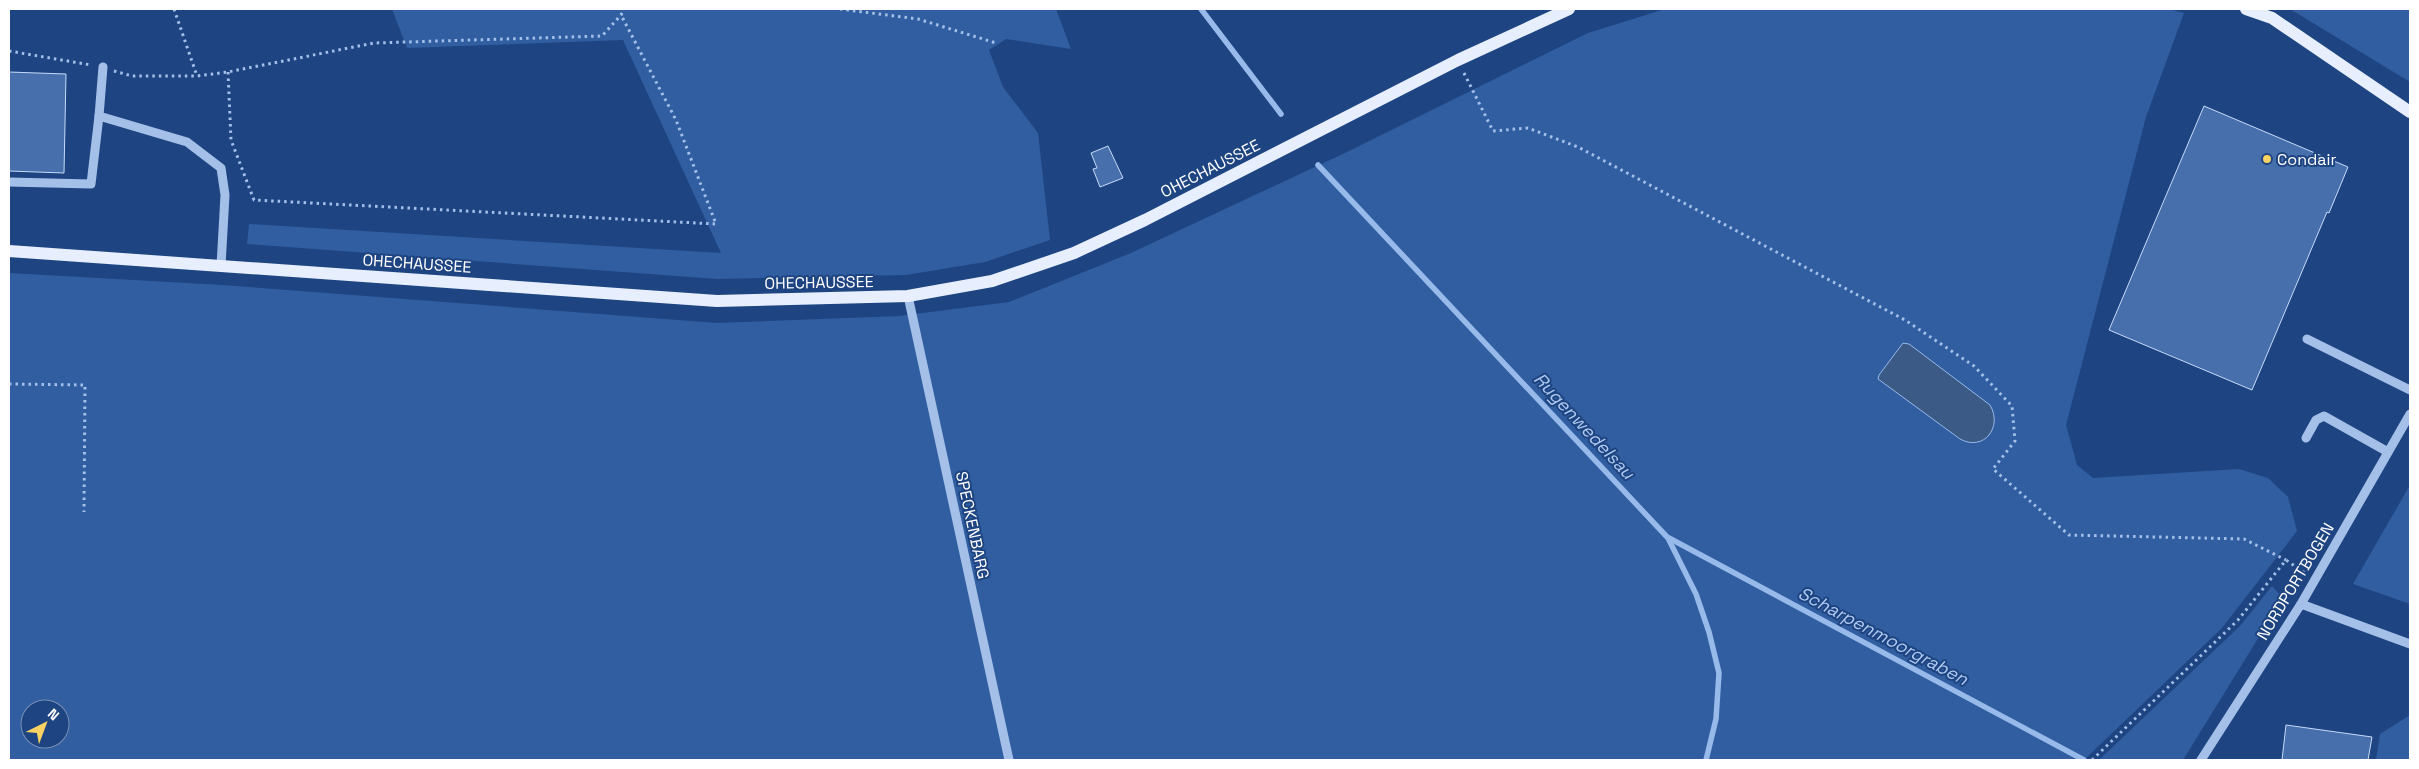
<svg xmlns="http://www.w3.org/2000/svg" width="2419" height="769" viewBox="0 0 2419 769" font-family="'Space Grotesk',sans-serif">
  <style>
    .green { fill: #315ea0; fill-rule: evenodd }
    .water { fill: #3c5a86; stroke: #97baeb }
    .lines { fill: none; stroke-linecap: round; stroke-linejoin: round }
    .stream { stroke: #97baeb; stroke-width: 5.5 }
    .building { fill: #466fab; stroke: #c8dbf7 }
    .path { stroke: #a4c0e9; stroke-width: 3; stroke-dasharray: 2.5 4; stroke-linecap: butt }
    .minor { stroke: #a4c0e9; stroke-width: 9 }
    .major { stroke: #e7effe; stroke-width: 12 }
    .poi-dot { fill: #f8d363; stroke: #1e4582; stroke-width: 2 }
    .labels { text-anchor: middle; stroke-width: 4; stroke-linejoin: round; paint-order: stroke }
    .poi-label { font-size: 16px; fill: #fff; stroke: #1e4582; text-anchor: start }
    .street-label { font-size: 16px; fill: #fff; stroke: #1e4582 }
    .water-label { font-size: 18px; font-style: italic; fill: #afcaf1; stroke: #1e4582 }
  </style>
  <rect width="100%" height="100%" fill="#1e4582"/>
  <g class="green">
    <path d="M392 9H1056L1071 49 1006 39 989 50 1003 87 1038 133 1050 240 985 262 906 275 717 279 247 244 249 224 721 253 623 40 407 48Z"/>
    <path d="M1665 9H2168L2184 13 2146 117 2066 425 2077 465 2093 478 2239 469 2268 478 2288 497 2297 531 2222 628 2084 760H9V273L222 285 717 323 899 316 1009 302 1131 253 1347 152 1588 33ZM30 709H60V739H30Z"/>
    <path d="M2290 9H2410V82Z"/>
    <path d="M2410 485V604L2353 584Z"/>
    <path d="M2272 586 2283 598 2183 760H2099L2240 626Z"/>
    <path d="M2410 715V760H2376L2380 734Z"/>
  </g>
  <path class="water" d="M1903 343 1909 344 1990 405C2003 427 1984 452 1960 439L1878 379 1879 375Z"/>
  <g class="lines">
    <g class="stream">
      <path d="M1201 9 1281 114"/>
      <path d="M1318 165 1668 538 1696 594 1709 632 1719 673 1716 719 1706 760"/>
      <path d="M1669 538 2084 760"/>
    </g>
  </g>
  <g class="building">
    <path d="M9 72 66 74 64 173 9 171Z"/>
    <path d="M2204 106 2348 167 2329 213 2327 212 2252 390 2109 330Z"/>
    <path d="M1108 146 1123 178 1100 187 1093 169 1097 168 1091 153Z"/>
    <path d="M2286 725 2372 737 2368 760H2282Z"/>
  </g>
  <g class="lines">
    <g class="path">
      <path d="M174 9 197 76"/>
      <path d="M840 9 918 19 996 43"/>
      <path d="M9 51 91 65"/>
      <path d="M114 71 132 76H197L228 72 374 43 602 36 621 15 624 9"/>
      <path d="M228 72 231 140 254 200 716 224 676 120 621 15"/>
      <path d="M1464 73 1493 131 1528 128 1578 147 1905 320 1974 366 2012 406 2015 441 1993 469 2069 535 2244 539 2286 560"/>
      <path d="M9 384 85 385 84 512"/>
      <path d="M2092 760 2238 620 2286 560 2305 573"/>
    </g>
    <g class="minor">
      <path d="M103 67 99 116 187 142 221 168 225 195 221 266"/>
      <path d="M9 182 91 184 99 116"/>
      <path d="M908 296 1009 760"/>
      <path d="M2307 339 2410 390"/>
      <path d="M2306 438 2316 420 2324 416 2388 452"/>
      <path d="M2301 604 2410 644"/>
      <path d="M2201 760 2301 604 2410 414"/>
    </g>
    <g class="major">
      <path d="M2246 9 2272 18 2410 112"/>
      <path d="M9 251 717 301 908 296 992 281 1074 253 1145 220 1458 60 1569 9"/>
    </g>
  </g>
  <circle class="poi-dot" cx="2267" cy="159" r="5"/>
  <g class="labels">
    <g class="poi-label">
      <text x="2277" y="165">Condair</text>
    </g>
    <g class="street-label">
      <text transform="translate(1210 168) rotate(-27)" y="6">OHECHAUSSEE</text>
      <text transform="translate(417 263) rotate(4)" y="6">OHECHAUSSEE</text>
      <text transform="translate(819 282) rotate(-1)" y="6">OHECHAUSSEE</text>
      <text transform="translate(973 525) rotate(78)" y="6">SPECKENBARG</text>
      <text transform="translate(2295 581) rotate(-59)" y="6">NORDPORTBOGEN</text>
    </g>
    <g class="water-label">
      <text transform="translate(1584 426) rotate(47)" y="6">Rugenwedelsau</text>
      <text transform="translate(1883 636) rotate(28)" y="6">Scharpenmoorgraben</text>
    </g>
  </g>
  <rect width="2419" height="769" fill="none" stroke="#ffffff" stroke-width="20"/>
  <g transform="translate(45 724) rotate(42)"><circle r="24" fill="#1e4582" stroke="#788fb4"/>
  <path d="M0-4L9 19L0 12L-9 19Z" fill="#f8d363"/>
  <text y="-8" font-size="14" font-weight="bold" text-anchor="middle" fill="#ffffff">N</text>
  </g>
</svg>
